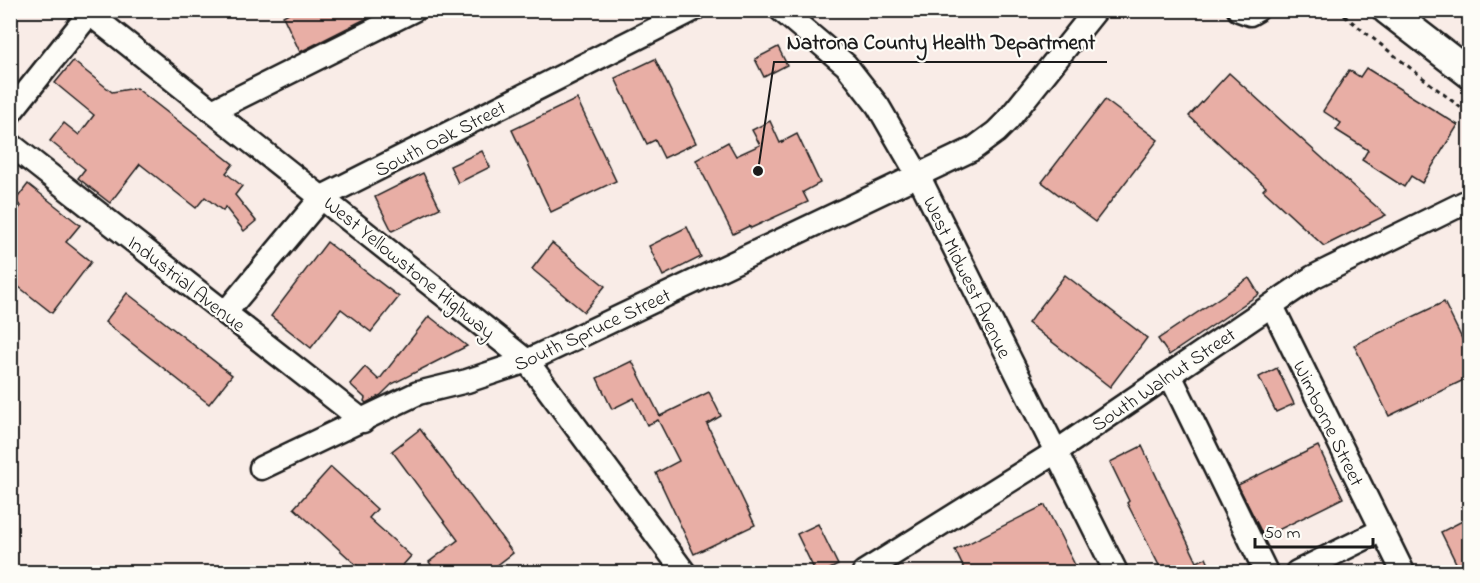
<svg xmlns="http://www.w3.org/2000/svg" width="1480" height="583" viewBox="0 0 1480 583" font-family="'Indie Flower',sans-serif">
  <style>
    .building { fill: #e8aea5; stroke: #1c1c1c; stroke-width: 1.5 }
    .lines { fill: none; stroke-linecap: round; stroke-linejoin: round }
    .minor-casing { stroke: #1c1c1c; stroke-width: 27 }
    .major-casing { stroke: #1c1c1c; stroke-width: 33 }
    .path { stroke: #1c1c1c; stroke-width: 3; stroke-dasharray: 4.5 4.5; stroke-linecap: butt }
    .minor { stroke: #fdfcf7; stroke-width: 22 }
    .major { stroke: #fdfcf7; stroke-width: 28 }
    .labels { text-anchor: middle; stroke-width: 4.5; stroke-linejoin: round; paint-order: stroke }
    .street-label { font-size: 20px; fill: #1c1c1c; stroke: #fdfcf7 }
    .leader { fill: none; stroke: #1c1c1c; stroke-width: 2 }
    .callout-dot { fill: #1c1c1c; stroke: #fdfcf7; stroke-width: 2 }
    .callout-label { font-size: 21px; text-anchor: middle; font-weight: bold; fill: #1c1c1c; stroke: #fdfcf7; stroke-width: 4.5; stroke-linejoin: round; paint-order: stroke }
  </style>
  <rect width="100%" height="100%" fill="#f9ece7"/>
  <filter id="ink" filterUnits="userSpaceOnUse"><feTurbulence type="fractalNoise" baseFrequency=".0167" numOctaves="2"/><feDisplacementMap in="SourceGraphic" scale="12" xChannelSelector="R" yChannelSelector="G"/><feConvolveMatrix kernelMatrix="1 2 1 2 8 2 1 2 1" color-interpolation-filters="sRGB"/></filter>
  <g filter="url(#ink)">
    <g class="building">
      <path d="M294 10H383L300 52 283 16Z"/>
      <path d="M778 47 787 65 764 77 755 59Z"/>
      <path d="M655 59 696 143 664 158 655 140 647 144 615 78Z"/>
      <path d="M73 61 112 92 136 88 233 164 226 173 242 186 235 195 256 221 244 231 225 207 223 211 205 197 196 208 140 164 110 203 78 178 85 169 50 141 64 123 79 135 94 115 55 83Z"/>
      <path d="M1366 68 1458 125 1422 183 1411 176 1404 187 1362 160 1368 150 1336 130 1341 123 1323 111 1349 70 1360 77Z"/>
      <path d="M1229 73 1354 187 1386 215 1324 246 1263 190 1266 187 1189 116Z"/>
      <path d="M577 99 616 181 551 212 512 130Z"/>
      <path d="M1105 100 1158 140 1095 222 1042 182Z"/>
      <path d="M770 121 780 143 797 134 820 183 803 192 808 202 751 228 749 226 733 234 696 160 728 142 736 156 760 145 752 130Z"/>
      <path d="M482 151 490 167 458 183 450 166Z"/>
      <path d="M423 173 440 208 392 231 375 197Z"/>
      <path d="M28 184 80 225 66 242 91 262 52 313 10 280V220L21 206 15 201Z"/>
      <path d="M687 227 701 257 663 276 649 246Z"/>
      <path d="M327 242 399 297 371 332 341 309 311 348 271 316Z"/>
      <path d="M552 243 605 286 584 312 532 269Z"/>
      <path d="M1065 275 1147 338 1110 387 1028 323Z"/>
      <path d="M1249 278 1259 294 1169 355 1158 339Z"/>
      <path d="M127 293 232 375 209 404 105 322Z"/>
      <path d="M1444 302 1470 355V377L1389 416 1354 345Z"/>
      <path d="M429 316 467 346 392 384 381 395 366 403 364 401 365 398 350 384 365 367 379 380Z"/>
      <path d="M632 361 660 416 709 392 721 416 707 424 755 525 694 554 656 473 679 461 658 420 647 425 634 398 612 409 597 378Z"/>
      <path d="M1277 368 1294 404 1276 412 1259 377Z"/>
      <path d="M420 429 513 553 487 573H437L429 562 458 540 392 451Z"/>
      <path d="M1142 446 1197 562 1206 558 1213 573H1163L1127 503 1129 501 1110 462Z"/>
      <path d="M1318 446 1343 498 1264 537 1238 485Z"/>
      <path d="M331 467 377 509 369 518 411 556 396 573H365L294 508Z"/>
      <path d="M1045 505 1079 573H966L955 550Z"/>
      <path d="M1470 517V573H1461L1441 532Z"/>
      <path d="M818 524 838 565 822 573H816L797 534Z"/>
    </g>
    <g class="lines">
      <defs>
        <g id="minor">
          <path d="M85 10 527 361 684 572"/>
          <path d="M781 10 846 65 878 106 918 175 1116 572"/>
          <path d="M1239 10 1250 14 1257 10"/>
          <path d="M212 111 414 10"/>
          <path d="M10 113 89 14 101 10"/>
          <path d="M10 144 363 421"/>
          <path d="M1272 306 1403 572"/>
          <path d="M225 313 322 197 693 10"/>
          <path d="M1170 375 1266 572"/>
          <path d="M261 468 418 393 467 381 527 361 973 149 996 132 1007 121 1096 10"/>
          <path d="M864 572 1054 453 1313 277 1470 200"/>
          <path d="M1297 572 1382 530"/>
        </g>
        <path id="major" d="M1387 10 1470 74"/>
      </defs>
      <use href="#minor" class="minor-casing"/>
      <use href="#major" class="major-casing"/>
      <path class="path" d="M1337 10 1470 115"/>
      <use href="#minor" class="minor"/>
      <use href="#major" class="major"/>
    </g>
  </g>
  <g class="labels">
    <g class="street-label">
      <text transform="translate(440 138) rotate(-27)" y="7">South Oak Street</text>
      <text transform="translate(410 267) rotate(39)" y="7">West Yellowstone Highway</text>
      <text transform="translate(968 277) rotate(64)" y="7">West Midwest Avenue</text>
      <text transform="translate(187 283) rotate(38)" y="7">Industrial Avenue</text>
      <text transform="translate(592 329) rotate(-25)" y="7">South Spruce Street</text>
      <text transform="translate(1163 379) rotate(-34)" y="7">South Walnut Street</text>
      <text transform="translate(1329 423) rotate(64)" y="7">Wimborne Street</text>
    </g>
  </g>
  <path class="leader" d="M758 171L774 62H1107"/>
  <circle class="callout-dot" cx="758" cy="171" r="6"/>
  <g class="callout-label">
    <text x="941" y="49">Natrona County Health Department</text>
  </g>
  <rect width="1480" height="583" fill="none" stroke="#fdfcf7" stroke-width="36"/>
  <rect x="18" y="18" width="1444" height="547" fill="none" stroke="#1c1c1c" stroke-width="2" filter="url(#ink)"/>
  <path d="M1255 538v9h118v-9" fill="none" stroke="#1c1c1c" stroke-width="3"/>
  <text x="1264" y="538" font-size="18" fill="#1c1c1c" stroke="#fdfcf7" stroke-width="4.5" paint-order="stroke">50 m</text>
</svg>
